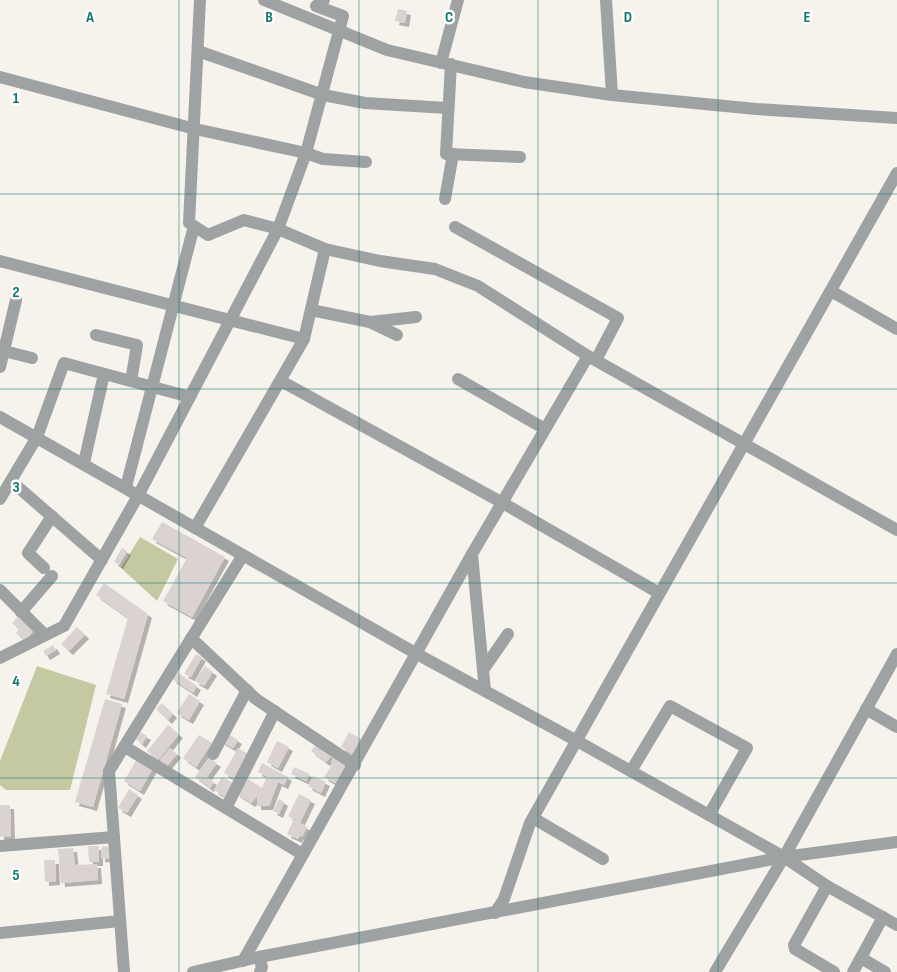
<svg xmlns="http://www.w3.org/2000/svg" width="897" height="972" viewBox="0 0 897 972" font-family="'Sofia Sans Condensed',sans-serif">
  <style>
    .green { fill: #c4c9a2 }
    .building { fill: #dbd3d2; filter: url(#shadow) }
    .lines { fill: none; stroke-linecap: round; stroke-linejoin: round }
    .minor { stroke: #9fa2a3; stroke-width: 12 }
    .grid { fill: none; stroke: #0f766e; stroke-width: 1; stroke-opacity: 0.55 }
    .grid-label { font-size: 16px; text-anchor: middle; font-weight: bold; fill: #0f766e; stroke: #fff; stroke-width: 5; stroke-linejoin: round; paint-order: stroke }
  </style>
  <defs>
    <filter id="shadow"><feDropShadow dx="4" dy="4" stdDeviation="0" flood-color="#0004"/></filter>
  </defs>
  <rect width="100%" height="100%" fill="#f6f2ec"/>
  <g class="green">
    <path d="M140 537 178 559 157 601 121 568Z"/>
    <path d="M37 666 96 685 70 790H6L0 785V761Z"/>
  </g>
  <g class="building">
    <path d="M398 9 407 11 405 23 395 21Z"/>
    <path d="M162 522 225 557 192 617 163 601 187 558 152 539Z"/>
    <path d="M122 548 127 551 119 565 114 562Z"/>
    <path d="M104 583 148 614 124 699 106 694 128 618 96 595Z"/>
    <path d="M19 616 34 630 24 641 16 633 19 629 12 623Z"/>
    <path d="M77 627 85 635 69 651 61 644Z"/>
    <path d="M53 645 56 650 46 656 43 651Z"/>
    <path d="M196 654 202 657 191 677 184 674Z"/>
    <path d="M205 666 213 672 204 686 195 681Z"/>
    <path d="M177 672 197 686 193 693 172 679Z"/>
    <path d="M189 694 200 701 189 720 177 713Z"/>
    <path d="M105 699 122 704 93 807 75 802Z"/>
    <path d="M162 703 173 714 168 720 156 709Z"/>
    <path d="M168 725 179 734 158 760 147 751Z"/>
    <path d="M140 732 147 736 142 744 136 739Z"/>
    <path d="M225 732 238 740 233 748 221 741Z"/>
    <path d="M349 732 361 739 352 754 341 747Z"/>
    <path d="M199 735 212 743 196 767 183 758Z"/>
    <path d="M277 741 289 747 278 768 267 762Z"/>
    <path d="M316 744 331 756 326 762 311 751Z"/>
    <path d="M170 748 177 754 167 766 160 760Z"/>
    <path d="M238 748 250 755 236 780 224 773Z"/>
    <path d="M334 757 346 764 335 783 324 777 333 763 331 762Z"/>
    <path d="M209 758 217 763 207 777 214 782 210 788 195 777Z"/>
    <path d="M137 759 153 768 140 791 124 781Z"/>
    <path d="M262 763 288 777 284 785 278 782 269 806H257V796L251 803 236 793 245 777 262 788 267 776 258 772Z"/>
    <path d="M294 767 310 774 306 781 291 774Z"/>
    <path d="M313 776 326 782 321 793 308 786Z"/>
    <path d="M222 777 233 783 225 797 214 790Z"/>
    <path d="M129 789 138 795 127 813 118 808Z"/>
    <path d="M299 794 311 800 300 823 307 827 302 837 300 835 298 839 287 834 294 819 288 816Z"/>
    <path d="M279 799 284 802 279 814 273 811Z"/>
    <path d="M0 805H10L11 836 0 837Z"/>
    <path d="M88 846H99V862H89Z"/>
    <path d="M102 846 112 847V859L101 858Z"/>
    <path d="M73 848 75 865 97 864 98 880 61 883 58 849Z"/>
    <path d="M44 860H55L56 881 45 882Z"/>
  </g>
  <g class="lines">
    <g class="minor">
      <path d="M200 0 189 223 208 235 244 220 278 229 325 249 380 261 435 269 478 286 588 356 897 530"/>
      <path d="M264 0 387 50 524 82 612 95 756 109 897 118"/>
      <path d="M606 0 612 95"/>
      <path d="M198 51 323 95 365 103 447 108"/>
      <path d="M441 63 458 0"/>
      <path d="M451 64 446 154 520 157"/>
      <path d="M0 77 195 129 306 153 323 159 366 162"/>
      <path d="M445 199 453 154"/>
      <path d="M455 227 618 318 596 360"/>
      <path d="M0 261 304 339 195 528"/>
      <path d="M831 291 897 329"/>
      <path d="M311 310 370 322 416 317"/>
      <path d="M370 322 397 335"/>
      <path d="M96 335 137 345 131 381"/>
      <path d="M304 339 325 249"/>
      <path d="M4 351 32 358"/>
      <path d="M0 367 16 300"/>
      <path d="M458 379 545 429"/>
      <path d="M281 381 501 502 659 593"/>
      <path d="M0 417 417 654 577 741 784 857 827 886 897 925"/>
      <path d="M84 463 104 374"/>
      <path d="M11 481 102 560"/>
      <path d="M126 487 194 226"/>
      <path d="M0 499 37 437 64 363 190 397"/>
      <path d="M44 568 28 553 52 516"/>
      <path d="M0 590 45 635"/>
      <path d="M21 612 52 576"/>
      <path d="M191 638 256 699 355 765"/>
      <path d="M0 658 64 626 139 494 278 229 306 153 343 16 316 6 324 0"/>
      <path d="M483 670 508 634"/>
      <path d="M485 691 472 554 588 356"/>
      <path d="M866 709 897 727"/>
      <path d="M125 747 302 854"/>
      <path d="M213 754 247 690"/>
      <path d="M631 771 670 706 747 748 709 815"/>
      <path d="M226 808 275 711"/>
      <path d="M533 818 603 859"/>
      <path d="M0 846 114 837"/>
      <path d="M827 886 794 945 795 949 834 972"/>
      <path d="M495 913 504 899 530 823 897 173"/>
      <path d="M0 933 120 921"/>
      <path d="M259 957 262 967 260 972"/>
      <path d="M861 958 885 972"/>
      <path d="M243 961 472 554"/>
      <path d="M124 972 109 771 243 555"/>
      <path d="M193 972 259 957 784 857 897 842"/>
      <path d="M715 972 784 857 897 654"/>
      <path d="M853 972 883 917"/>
    </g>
  </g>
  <path class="grid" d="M179 0V972M359 0V972M538 0V972M718 0V972M0 194H897M0 389H897M0 583H897M0 778H897"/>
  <g class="grid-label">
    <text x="90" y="22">A</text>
    <text x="269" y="22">B</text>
    <text x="449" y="22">C</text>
    <text x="628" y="22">D</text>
    <text x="807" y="22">E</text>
    <text x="16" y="103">1</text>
    <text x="16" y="297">2</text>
    <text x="16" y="492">3</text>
    <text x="16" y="686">4</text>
    <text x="16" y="880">5</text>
  </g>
</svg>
